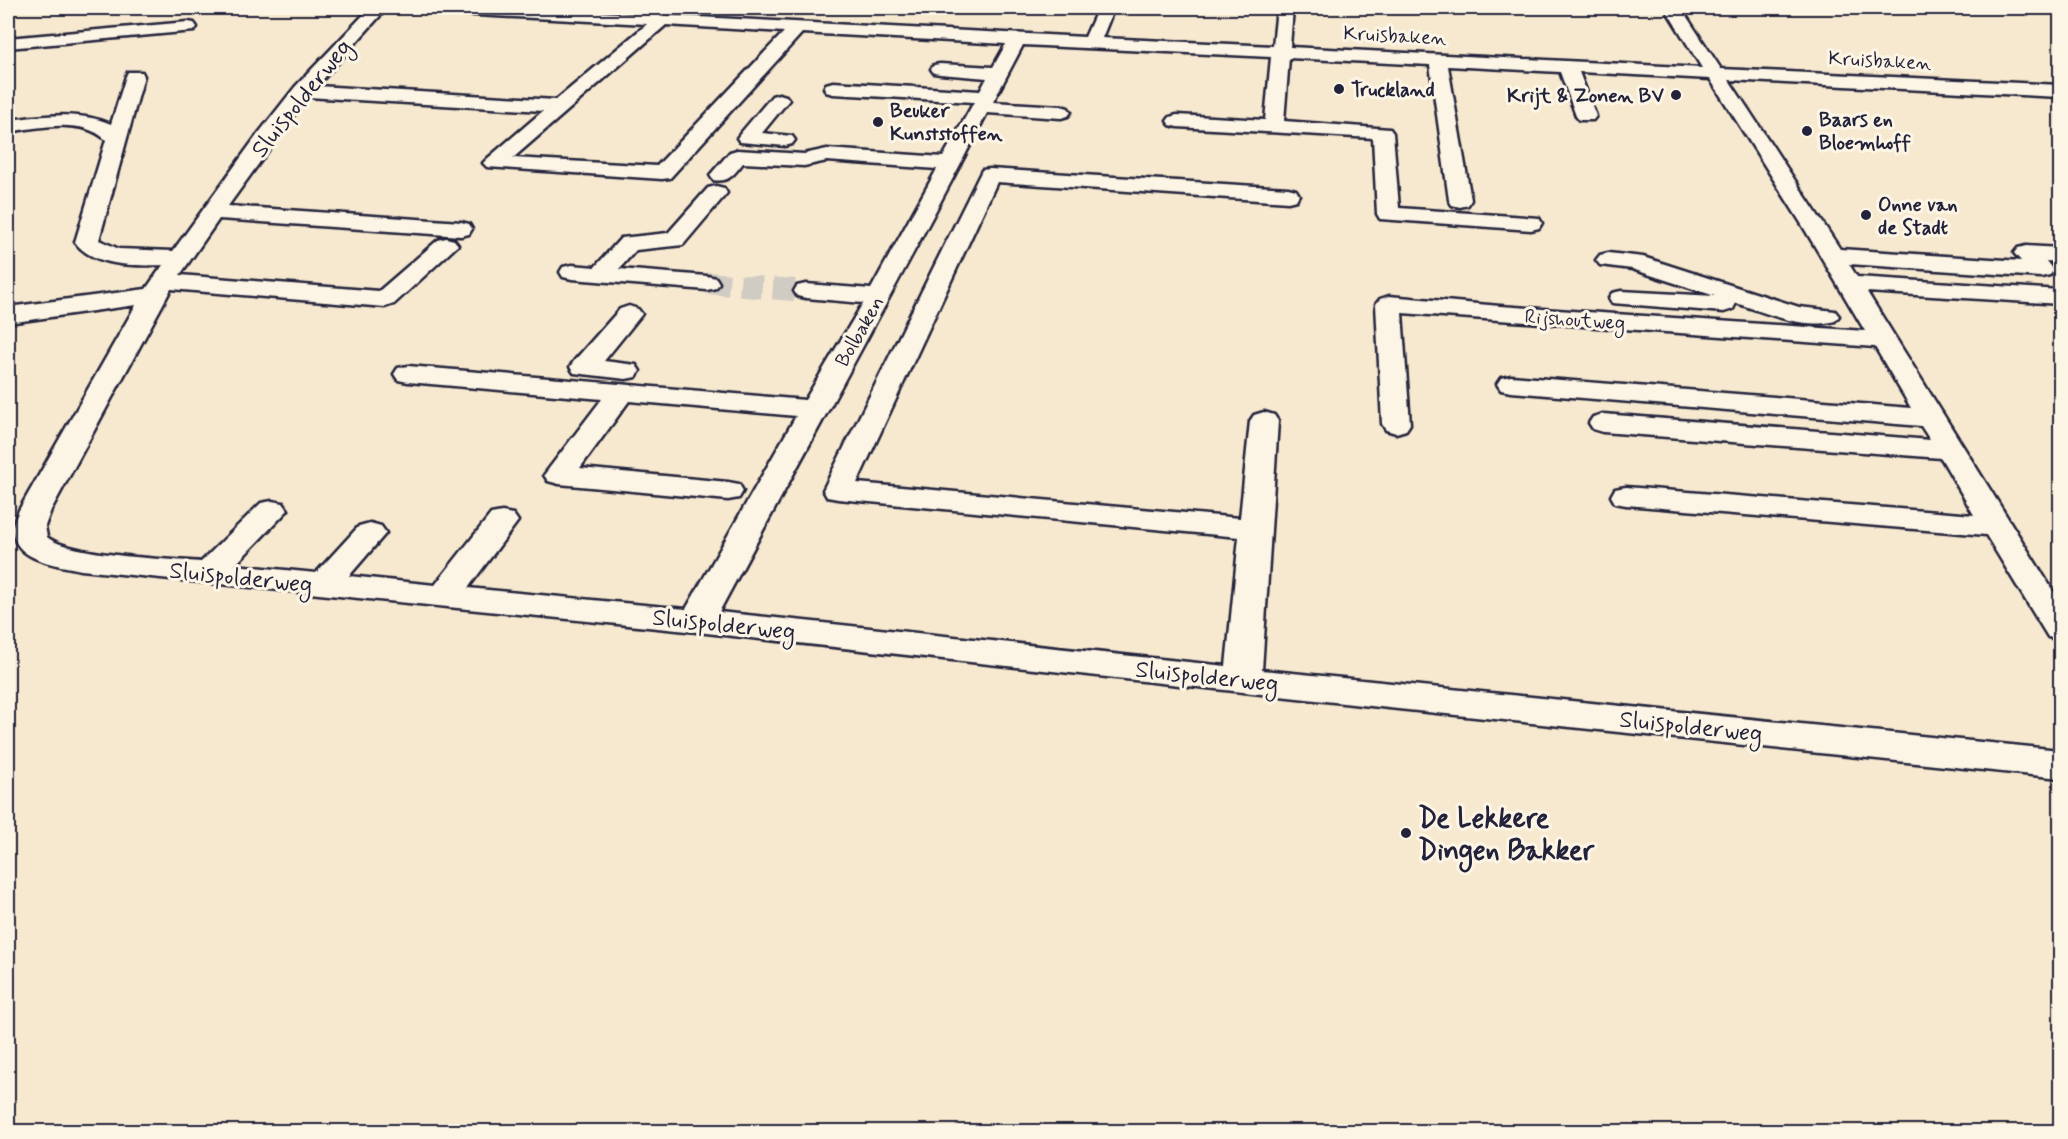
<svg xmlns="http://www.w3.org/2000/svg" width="2068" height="1139" viewBox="0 0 2068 1139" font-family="Mynerve,sans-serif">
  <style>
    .built { fill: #f7e9cf }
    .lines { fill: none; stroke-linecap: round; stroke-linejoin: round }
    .minor-tunnel { stroke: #d0cbc3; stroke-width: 22; stroke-dasharray: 22 11; stroke-linecap: butt }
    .minor-casing { stroke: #22223b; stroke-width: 5 }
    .minor { fill: #fcf5e5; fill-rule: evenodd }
    .poi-dot { fill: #22223b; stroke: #fcf5e5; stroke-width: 2 }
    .labels { text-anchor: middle; stroke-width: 6; stroke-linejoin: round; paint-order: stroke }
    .far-street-label { font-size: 20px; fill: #22223b; stroke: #fcf5e5 }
    .far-poi-label { font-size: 20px; font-weight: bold; fill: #22223b; stroke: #fcf5e5; text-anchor: start }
    .street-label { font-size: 24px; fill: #22223b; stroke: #fcf5e5 }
    .near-poi-label { font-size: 28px; font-weight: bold; fill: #22223b; stroke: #fcf5e5; text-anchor: start }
  </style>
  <rect width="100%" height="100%" fill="#fcf5e5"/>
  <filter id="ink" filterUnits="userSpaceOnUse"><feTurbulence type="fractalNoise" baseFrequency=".0167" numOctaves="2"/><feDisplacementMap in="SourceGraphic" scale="12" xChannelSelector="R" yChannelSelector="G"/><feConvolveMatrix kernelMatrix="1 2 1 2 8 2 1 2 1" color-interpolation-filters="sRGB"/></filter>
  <g filter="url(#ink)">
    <rect class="built" x="8" y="8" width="2052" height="1123"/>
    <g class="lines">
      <path class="minor-tunnel" d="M707 283 806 291"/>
      <defs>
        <g id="minor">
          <path d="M370 8H387L317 86 556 100 647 24 439 13 433 11 431 8H522L1085 37 1098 8H1114L1102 38 1273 46 1277 8H1293L1290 47 1702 68 1665 8H1681L1721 69 2060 85V97L1729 80 1840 249 2021 261 2014 253 2018 248 2026 246 2060 248V262L2046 261 2053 270 2050 275 2041 277 1849 264 1857 277 2060 290V304L1867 292 2060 602V640L2048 637 1986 535 1626 505 1615 503 1611 496 1615 489 1626 487 1974 515 1941 458 1603 432 1593 429 1589 423 1593 417 1603 414 1930 440 1921 426 1511 392 1501 390 1497 384 1501 378 1511 376 1911 408 1875 347 1402 313 1410 424 1406 430 1396 433 1386 430 1382 424 1376 304 1380 299 1389 296 1500 306 1865 331 1801 223 1710 79 1579 72 1596 116 1593 120H1579L1576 116 1560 72 1448 66 1471 200 1468 205 1460 207 1452 205 1449 200 1430 65 1289 58 1284 121 1390 129 1393 133 1399 208 1539 218 1542 223 1539 228 1531 230 1380 219 1377 214 1373 138 1177 127 1170 125 1167 121 1170 117 1177 115 1265 120 1271 57 1023 45 993 102 1061 106 1068 108 1071 112 1068 116 1061 118 987 113C900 281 808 446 719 612L1226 666 1239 537 838 499 827 497 823 490 982 170 990 169 1288 188 1296 190 1299 195 1296 200 1288 202 997 182 857 483 1240 518 1250 421 1254 415 1264 412 1274 415 1278 421 1262 670 2060 750V778L1398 709 697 632 81 570C58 565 12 561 13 528 13 522 17 516 19 510L136 305 8 323V307L146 289 163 265C136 266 93 267 75 242L106 140C82 117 38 128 8 132V120C42 116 78 110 111 124L126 76 128 72H142L144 76 99 240 119 249 173 251 258 134 295 87ZM666 25 784 32 657 166 513 158ZM802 33 1006 44 993 67 940 64 934 65 931 69 934 73 940 74 987 78 980 91 833 82 826 84 824 88 826 92 833 94 974 102 943 157 827 149 804 154 737 150 730 152 710 175 713 180C729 183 734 174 743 163L804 166 827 161 937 169 871 289 806 284 797 286 794 291 797 296 806 298 863 303 805 400 408 366 398 368 394 374 398 380 408 382 602 399 544 475 548 481 559 484 728 500 739 498 743 491 739 484 728 482 580 468 629 401 796 416 686 609 468 588 518 521 513 514 502 512 491 514 435 585 349 576 386 533 381 526 370 523 359 526 316 573 235 565 288 510 283 503 272 501 261 503 201 562C168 559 70 556 47 537L45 526 51 510 171 289 385 307 394 304 458 245 454 240 446 238 438 240 379 291 180 275 219 219 461 236 469 234 472 229 469 224 461 222 228 206 307 97 543 111 487 159 483 163 487 167 662 179 670 178Z"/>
          <path d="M188 22 194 23 197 27 194 31 8 48V38Z"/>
          <path d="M779 94 786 96 789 100 762 133 792 136 795 140 792 144 785 146 740 142 737 138 740 134 772 96Z"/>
          <path d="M716 186 724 188 727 193 683 245 636 250 619 269 707 276 716 278 719 283 716 288 707 290 572 279 563 277 560 272 563 267 572 265 595 267 621 238 668 233 708 188Z"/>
          <path d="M1608 253 1643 257 1799 307 1835 311 1839 316 1835 321C1802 330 1767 313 1736 303L1733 309 1724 312 1612 303 1609 298 1612 293 1621 291 1715 296 1632 269 1600 265 1596 260 1600 255Z"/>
          <path d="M629 306 638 309 642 314 604 361 636 365 640 371 636 377 626 379 574 373 570 367 574 361 620 309Z"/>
        </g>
      </defs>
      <use href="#minor" class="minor-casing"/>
      <use href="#minor" class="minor"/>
    </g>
  </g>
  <g class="poi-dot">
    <circle cx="1339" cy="89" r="6"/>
    <circle cx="1676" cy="95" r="6"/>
    <circle cx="878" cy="122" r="6"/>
    <circle cx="1807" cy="131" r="6"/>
    <circle cx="1866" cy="215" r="6"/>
    <circle cx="1406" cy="833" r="6"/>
  </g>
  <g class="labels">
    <g class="far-street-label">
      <text transform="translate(1395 35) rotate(3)" y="7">Kruisbaken</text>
      <text transform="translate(1880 60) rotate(3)" y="7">Kruisbaken</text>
      <text transform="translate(1575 319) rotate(4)" y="7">Rijshoutweg</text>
      <text transform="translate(859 331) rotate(-60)" y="7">Bolbaken</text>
    </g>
    <g class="far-poi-label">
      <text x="1351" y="96">Truckland</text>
      <text x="1664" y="102" text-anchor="end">Krijt &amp; Zonen BV</text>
      <text x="890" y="117">Beuker<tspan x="890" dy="23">Kunststoffen</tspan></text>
      <text x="1819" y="126">Baars en<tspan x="1819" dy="23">Bloemhoff</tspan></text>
      <text x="1878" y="211">Onne van<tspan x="1878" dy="23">de Stadt</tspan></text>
    </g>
    <g class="street-label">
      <text transform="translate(301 98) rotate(-51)" y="8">Sluispolderweg</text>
      <text transform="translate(241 577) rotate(6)" y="8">Sluispolderweg</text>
      <text transform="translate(724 624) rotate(6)" y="8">Sluispolderweg</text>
      <text transform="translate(1207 676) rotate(6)" y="8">Sluispolderweg</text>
      <text transform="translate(1691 726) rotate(6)" y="8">Sluispolderweg</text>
    </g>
    <g class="near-poi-label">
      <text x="1418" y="827">De Lekkere<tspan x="1418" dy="32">Dingen Bakker</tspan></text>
    </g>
  </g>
  <rect width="2068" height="1139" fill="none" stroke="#fcf5e5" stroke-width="30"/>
  <rect x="15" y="15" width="2038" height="1109" fill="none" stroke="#22223b" stroke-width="2" filter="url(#ink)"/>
</svg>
